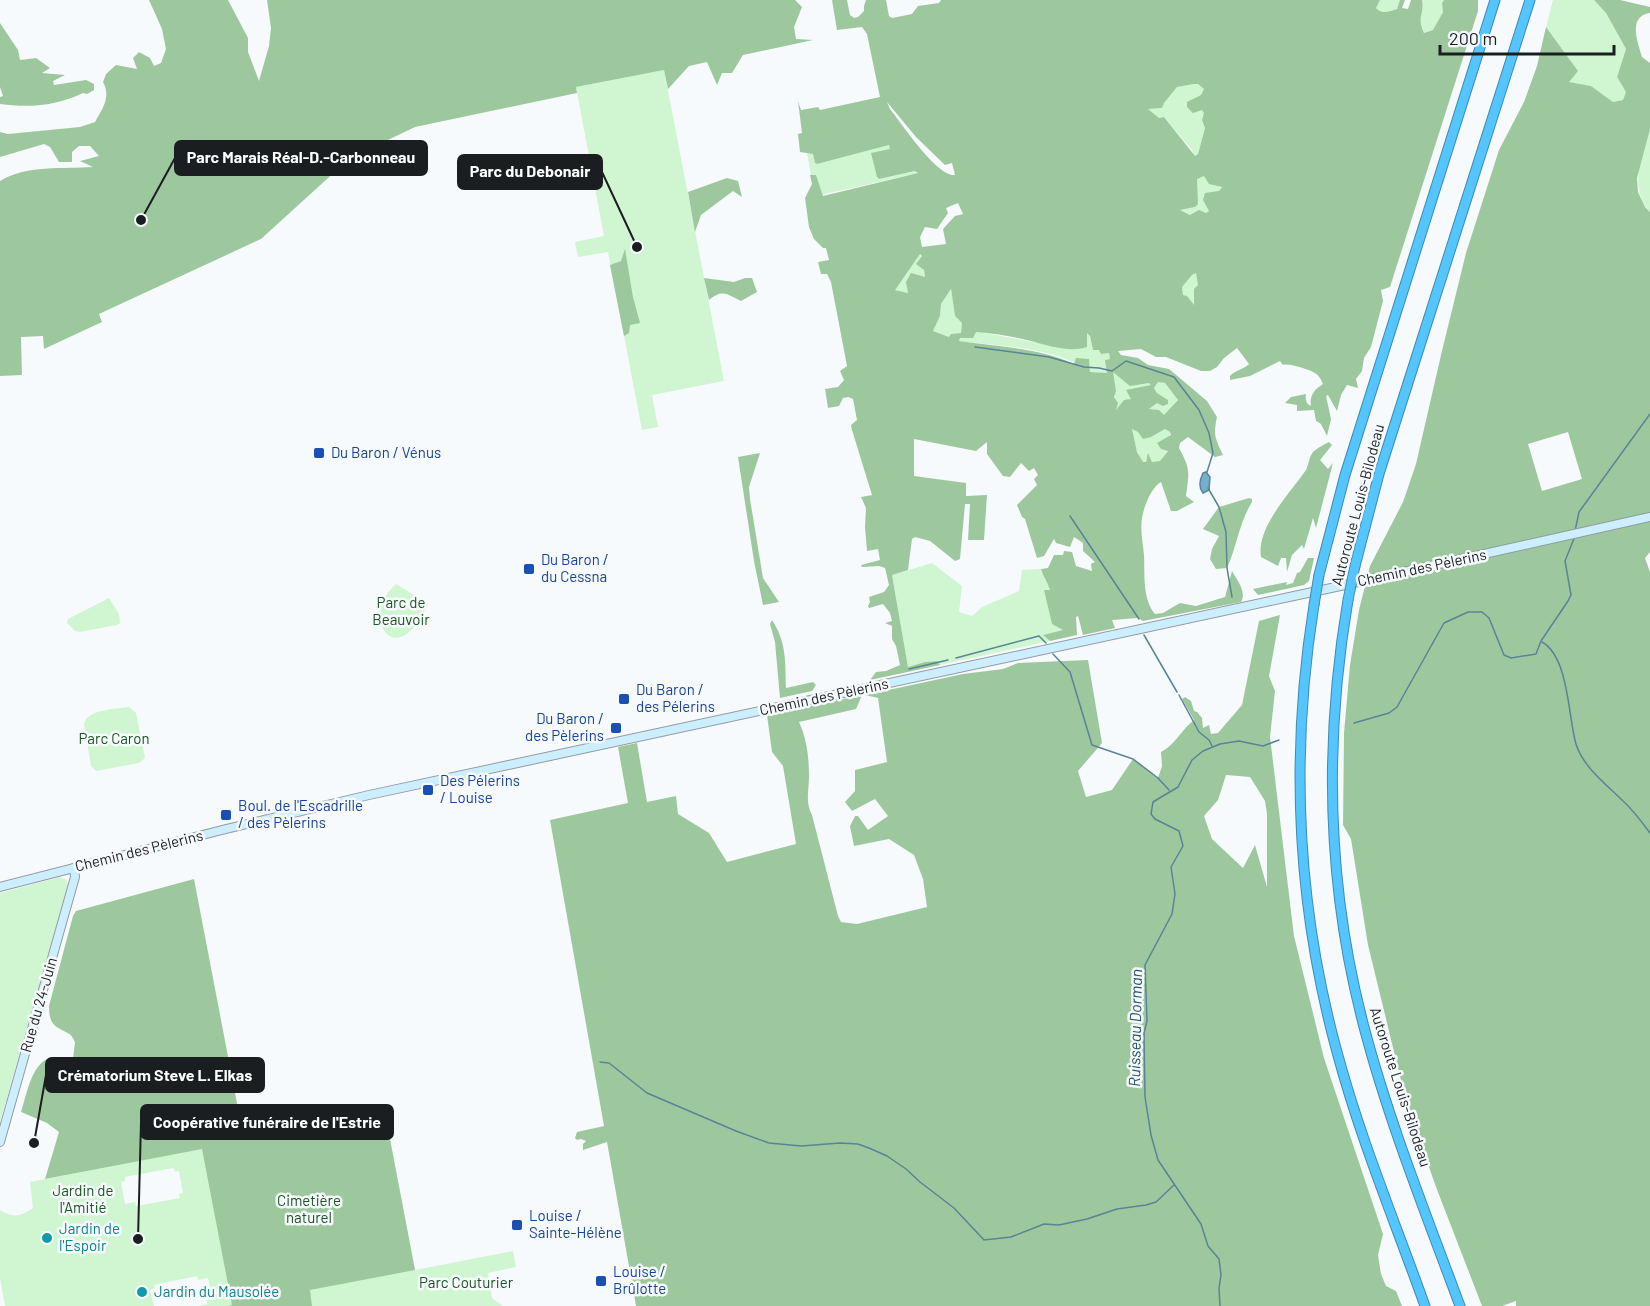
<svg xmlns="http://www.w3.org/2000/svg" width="1650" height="1306" viewBox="0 0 1650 1306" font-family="Barlow,sans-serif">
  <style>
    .green { fill: #d0f5d1; fill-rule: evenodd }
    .forest { fill: #9dc89e; fill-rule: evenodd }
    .water { fill: #73b0cb; stroke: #598498; stroke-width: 1.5 }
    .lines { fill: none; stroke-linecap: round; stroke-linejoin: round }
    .stream { stroke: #598498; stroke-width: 1.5 }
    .secondary-casing { stroke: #929ba2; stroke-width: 10 }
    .highway-casing { stroke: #408bb1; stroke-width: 11 }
    .secondary { stroke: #cef; stroke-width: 8 }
    .highway { stroke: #54c5fe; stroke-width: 9 }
    .highway-bridge-casing { stroke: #408bb1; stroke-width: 11; stroke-linecap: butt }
    .highway-bridge { stroke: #54c5fe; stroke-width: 9 }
    .transit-dot { fill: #1a4fb4; stroke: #f7fafd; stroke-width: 2 }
    .culture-dot { fill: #0f9aa8; stroke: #f7fafd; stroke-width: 2 }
    .labels { text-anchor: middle; stroke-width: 5; stroke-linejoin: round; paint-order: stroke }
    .transit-label { font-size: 15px; fill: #164399; stroke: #f7fafd; text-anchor: start }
    .street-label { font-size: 15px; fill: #1b1e21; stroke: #f7fafd }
    .park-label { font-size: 15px; fill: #195520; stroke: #f7fafd }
    .culture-label { font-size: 15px; fill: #0d838f; stroke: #f7fafd; text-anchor: start }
    .water-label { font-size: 16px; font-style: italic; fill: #235468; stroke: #f7fafd }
    .leader { fill: none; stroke: #1b1e21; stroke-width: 2 }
    .callout-dot { fill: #1b1e21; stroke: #f7fafd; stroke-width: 2 }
    .callout { fill: #1b1e21; stroke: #1b1e21; stroke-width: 2 }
    .callout-label { font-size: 16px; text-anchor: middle; font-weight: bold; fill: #fff }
  </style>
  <rect width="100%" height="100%" fill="#f7fafd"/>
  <g class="green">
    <path d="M1380 0H1400L1397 9 1386 12 1378 11 1376 7Z"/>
    <path d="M1422 0H1444L1442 3 1443 12 1433 30 1424 33C1416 14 1425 15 1422 0Z"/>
    <path d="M1553 0H1594L1606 13 1626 49 1617 77 1626 92 1623 100 1613 102 1591 86 1568 82 1578 71 1546 27Z"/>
    <path d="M664 70 724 381 652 395 658 427 642 430 608 252 578 257 575 242 604 236 576 87Z"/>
    <path d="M1194 84H1198L1204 89 1201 95 1204 113 1202 120 1205 128 1198 154 1194 156 1192 150 1164 117 1159 118 1147 109 1162 108 1164 103 1177 87Z"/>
    <path d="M1650 129V212C1630 194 1639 150 1650 129Z"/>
    <path d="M889 145 891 149 878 178 879 179 916 171 918 173 821 195 816 175H811L807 153 813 154 815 163 817 164Z"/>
    <path d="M1204 176 1222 186 1209 211 1206 213 1190 215 1179 210 1195 207 1197 178Z"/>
    <path d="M920 253 925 277 908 293 894 290Z"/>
    <path d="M1197 272 1198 285 1194 306 1183 295 1182 287 1192 275Z"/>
    <path d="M951 289 955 316 962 323 961 334 949 337 933 331 940 316 941 304Z"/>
    <path d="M976 332C1011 337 1044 345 1078 349L1086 332 1090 336 1093 350H1100L1109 353 1110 359 1107 373 1090 372V365C1074 364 1068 359 1054 355 1023 346 990 345 959 341L960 338Z"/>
    <path d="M1112 371 1149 383 1152 385 1116 410Z"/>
    <path d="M1158 382 1165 383 1178 400 1164 416 1149 409 1157 403 1168 400 1157 393 1154 388Z"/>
    <path d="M1132 429 1151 437 1165 429 1170 432 1168 450 1160 461 1152 462 1146 458V463L1143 462C1136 452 1134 441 1132 429Z"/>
    <path d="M932 563 962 586 959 612 972 616 982 607 1019 591 1022 570 1041 569C1043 578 1048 582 1051 590H1044L1064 630 1044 635 1050 641 940 665 937 661 925 662 908 667 892 575Z"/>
    <path d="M396 584 428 604C426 609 422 615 419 620 391 665 361 614 396 584Z"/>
    <path d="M109 598 119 614 120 623 117 625 80 632 75 631 67 623 68 619Z"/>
    <path d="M129 707 136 713 145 758 139 763 96 771 91 766 84 724C88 709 116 709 129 707Z"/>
    <path d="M60 877 67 880 68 885 0 1122V893Z"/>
    <path d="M385 1113 415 1270 513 1251 516 1267 488 1273 492 1298 503 1306H312L309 1290 228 1306H199L207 1304V1300L212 1298 208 1278 198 1280 197 1276 154 1285 155 1288 150 1290 154 1306H5L0 1278V1210C13 1218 20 1217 33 1208L30 1182ZM173 1168 175 1172 179 1171 183 1193 179 1194 180 1198 136 1206 135 1202 125 1204 121 1182 125 1181V1177Z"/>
  </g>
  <g class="forest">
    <path d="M149 0H228L248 38V52L259 81 269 46 271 28 267 0H795L802 7 794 27 796 39 813 40 743 55 732 73H722L717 85 707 62 689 66 668 89 664 70 576 87 577 93 415 127 350 158 261 239 99 314 102 322 44 349 43 336 21 337 22 375 0 376V181C25 165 64 169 93 167L80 161 99 156 90 146H79L72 152V162H59L50 147 44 144 0 157V132L8 134 80 127 95 122C103 108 111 97 103 82L106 74 116 65 137 69 133 58 139 52 150 58 154 66 161 63 166 49 162 29Z"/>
    <path d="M832 0H847L850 15 854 18 858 17 864 11V6L866 0H886L889 16 892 18 912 14 918 6 939 3 941 0H1380L1376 8C1381 15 1390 11 1397 9L1400 0H1405L1402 8 1408 9 1411 0H1422C1425 14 1416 16 1424 33L1433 30 1443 12 1442 3 1444 0H1478V11L1390 287 1381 290 1383 301 1371 347 1364 358 1362 371 1356 379 1358 388 1347 385 1341 395 1337 411 1328 395 1326 396 1331 419 1327 436 1321 424 1316 421 1314 410 1297 411V405L1285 403 1291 397 1306 394C1305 399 1306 404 1311 406 1309 395 1315 389 1323 384 1321 379 1318 374 1313 372 1307 369 1289 363 1283 365L1280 361 1250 376 1230 380V376C1235 370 1243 370 1249 364L1237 348 1224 358 1217 367 1210 371H1201L1166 357H1156L1141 349 1118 351 1121 355 1138 358 1148 365 1169 369 1207 401 1217 417C1213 435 1215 438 1223 455L1215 457 1188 437 1180 443 1179 448C1191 470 1189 472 1186 496L1194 502 1177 511H1171L1161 482C1151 488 1144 506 1142 518 1140 531 1143 543 1144 555 1145 574 1142 598 1155 614L1163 613 1180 603 1196 606 1225 597 1232 571C1237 580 1247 592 1241 602L1143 621 1138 618 1112 620 1115 628 1083 635 1078 616 1076 617 1077 635 1050 641 1043 635 1063 630 1052 624 1044 590H1050C1048 582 1043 577 1041 569L1048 568 1054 555H1063L1064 551 1072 552 1076 566 1092 571 1091 564 1095 562 1083 551V543L1074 537 1070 547 1056 543 1054 539 1044 556 1037 558 1025 519 1022 517 1017 505 1037 485 1034 479 1038 475 1034 468 1029 471 1021 463 1010 477 1003 476 987 454V442L976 451 914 439V476L966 483V496L987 495 984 540H968L970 504H965L960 559 955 561 930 541 915 537 912 539 908 570 892 575 908 667 925 662 937 661 940 665 870 680 876 672 886 671 900 665 896 646 892 639V626L885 623 892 621 890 613 883 604 869 608 868 606 870 602 869 597 884 592 889 585 885 568 879 566 862 567 861 565 880 560 878 549 867 551 865 527 866 508 861 497 872 495 852 430 851 425 857 420 853 399 848 397 843 398 839 406 828 408 825 389 838 387 844 380 840 371 847 366 831 282 827 274H821L818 262 829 260 826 248H823L814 239 809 227 805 198 812 184 810 175H816L823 196 918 173 915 171 879 179 877 177 871 153 890 149 889 145 817 164 815 163 813 154 800 152 798 134 802 133 798 101 801 110 818 107 820 110 880 97 867 34 862 27 837 30ZM1194 84H1198L1204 89 1201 95 1187 102V107L1193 113 1202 110 1204 113 1202 120 1205 128 1198 154 1195 156 1164 117 1159 118 1148 109 1162 108 1164 103 1177 87ZM887 102 916 137 945 165 952 163 955 175C937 177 902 124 890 109ZM1204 176 1209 184 1222 187 1219 191 1205 193 1203 200 1209 211 1206 213 1199 210 1190 215 1180 210 1195 207 1198 204 1197 179ZM958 203 963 214 955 216 943 229 946 244 922 247 920 237 925 227 937 229 948 213 946 208ZM920 254 922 256 916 264 924 270 925 277 911 273 906 282 908 293 895 290ZM1196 273 1198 285 1194 289V305L1187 296 1183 295 1182 287 1192 275ZM951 289 955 316 962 323 961 333 951 334 949 337 933 331 940 316 941 304ZM976 332C990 333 1004 335 1018 338 1040 342 1065 354 1087 347V333L1090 336 1093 350H1099L1101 354 1109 353 1110 359 1105 360 1107 373 1090 372 1089 359 1076 358 1074 364C1037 347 998 347 959 341L960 338H973ZM1113 372 1130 386 1149 383 1151 385 1126 390 1131 399 1124 400 1116 410 1118 403 1114 397 1116 391ZM1158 382 1165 383 1178 400 1164 415 1159 410 1149 409 1157 403 1163 406 1168 404V400L1157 393 1154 388ZM1132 429 1138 432 1143 439 1151 437 1165 429 1170 432 1171 435 1157 443 1161 449 1168 451 1160 461 1152 462 1148 453 1146 462H1143L1137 452Z"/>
    <path d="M1594 0H1620L1650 7V13C1627 16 1638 43 1642 57L1650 63V129L1637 178 1638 192 1645 207 1650 212V552L1645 558 1650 572V1306H1516V1301L1502 1306H1482L1436 1187 1406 1101 1368 945 1351 839 1343 825 1344 733 1350 665 1359 610 1370 566 1403 502 1416 464 1441 355 1466 253 1499 150 1524 102 1537 66 1546 27 1578 71 1569 82 1591 86 1613 102 1623 100 1626 92 1617 77 1626 49 1606 13ZM1568 432 1582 479 1542 491 1528 444Z"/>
    <path d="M0 23 18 50 20 60 36 58 50 68 42 73 65 75 53 81 54 85 86 80 94 84V90L87 94 83 93C56 106 30 108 0 104V97L3 96 0 87Z"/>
    <path d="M727 178 738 181 742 197 733 191 701 215 695 232 688 192Z"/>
    <path d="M625 249 633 297 640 323 630 325 629 333 624 336 610 265 621 261Z"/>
    <path d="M704 278 734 282 745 278H752L757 292 741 301C726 294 723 289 709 300Z"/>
    <path d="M1329 442 1332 445 1320 460 1328 469 1333 463 1316 528 1313 518 1304 549 1302 545 1292 555 1287 572 1286 558H1281L1278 566 1261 557C1256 528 1290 493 1306 470 1309 464 1309 457 1313 452 1317 448 1323 445 1329 442Z"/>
    <path d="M760 453 749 487 750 499 763 578 779 602 763 605 754 561 738 457Z"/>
    <path d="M1249 498 1252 499V502C1239 523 1237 546 1227 568L1216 569 1210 559 1212 549 1219 536 1203 529 1219 507Z"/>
    <path d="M1308 558H1314L1309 581 1304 585 1258 595 1253 589 1287 582 1286 585 1293 583 1297 573 1300 572Z"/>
    <path d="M1280 615 1269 676 1275 691 1270 737 1294 936 1324 1058 1383 1234 1378 1255 1381 1274 1386 1286 1396 1291 1402 1306H636L607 1142 583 1150V1144L586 1141 581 1139 577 1140 575 1138 577 1132 604 1126 550 820 628 803 618 747 637 743 647 802 676 796 678 814 709 833 727 862 796 844 783 766 772 752 767 715 862 695 856 709 799 722C807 739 809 758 809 777 809 791 805 802 812 815L838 916 841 922 857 924 927 907 923 879 914 855 889 839 854 846 850 826 855 816H858L868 830 888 816 875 799 852 811 845 802 855 791V770L887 762 878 698 865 695 963 674 1003 669 1018 663 1088 660 1102 743 1078 771 1086 797 1112 790 1133 759 1158 778 1162 766 1161 752C1175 745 1181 730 1194 720L1182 699 1185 697 1191 701 1194 711 1197 712 1202 718 1203 728 1209 725 1211 734 1218 733 1242 705 1259 621ZM1226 775 1250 777 1265 801 1267 814V887L1255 845 1243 868 1212 839 1204 816 1218 800Z"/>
    <path d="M772 620C787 643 785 662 786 688L813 682 816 685 812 691 780 698 775 642 770 624Z"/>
    <path d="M194 879 244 1140 385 1113 415 1270 310 1290 312 1306H228L232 1305 202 1149 45 1179 59 1132 47 1123 21 1112C27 1094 32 1059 54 1057 61 1057 68 1059 73 1059L75 1042 71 1035C56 1026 49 1027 49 1006L73 916 76 911Z"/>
  </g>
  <path class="water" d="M1206 472 1210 477 1209 490 1203 493C1198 487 1200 479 1203 473Z"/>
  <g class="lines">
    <g class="stream">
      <path d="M975 347 1049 357 1084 367 1099 368 1112 371 1126 361 1174 377 1199 410 1209 433 1213 453 1207 472"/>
      <path d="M1208 488 1219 507 1226 532 1227 568 1232 597"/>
      <path d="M1070 516 1139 619"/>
      <path d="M1575 531 1579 512 1650 414"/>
      <path d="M1144 635 1177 692"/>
      <path d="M1542 642C1569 657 1568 717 1576 744 1583 767 1607 785 1623 801 1633 810 1642 822 1650 833"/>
      <path d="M1053 654 1070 672 1092 745 1133 759 1158 778 1169 790"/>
      <path d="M956 658 1039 636 1046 643"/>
      <path d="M909 669 948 660"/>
      <path d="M1179 695 1199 732 1209 740 1212 746"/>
      <path d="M1354 723 1389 713 1397 707 1444 623 1468 612H1482L1489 618 1504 655 1511 658 1536 654 1541 641 1568 601 1571 595 1565 561 1575 536"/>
      <path d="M600 1062 609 1063 647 1093 736 1131 769 1143 801 1146 840 1143 858 1144 869 1148 887 1156 906 1169 920 1182 954 1208 984 1240 1011 1237 1044 1224 1059 1225 1087 1219 1117 1209 1146 1205 1156 1202 1174 1185"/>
      <path d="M1220 1306 1219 1288 1221 1275 1219 1259 1208 1246 1201 1224 1158 1160 1151 1135 1145 1097 1144 1033 1147 1021 1145 965 1172 914 1175 894 1171 867 1183 846 1179 831 1155 819 1151 814 1153 802 1178 787 1192 760 1203 751 1220 744 1239 741 1263 746 1279 740"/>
    </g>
    <defs>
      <g id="secondary">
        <path d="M0 887 226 829 369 795 1345 585 1650 517"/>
        <path d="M0 1142 75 877 74 868"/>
      </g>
      <g id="highway">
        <path d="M1355 566 1379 474 1530 0"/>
        <path d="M1319 575 1345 475 1495 0"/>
        <path d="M1348 600C1324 742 1327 887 1364 1027 1389 1122 1426 1214 1460 1306"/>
        <path d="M1314 605C1290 755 1297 906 1337 1052 1360 1138 1395 1222 1425 1306"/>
      </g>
    </defs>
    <use href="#secondary" class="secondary-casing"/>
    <use href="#highway" class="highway-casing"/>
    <use href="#secondary" class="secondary"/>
    <use href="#highway" class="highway"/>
    <defs>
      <g id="highway-bridge">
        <path d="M1348 600 1355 566"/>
        <path d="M1314 605 1319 575"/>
      </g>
    </defs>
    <use href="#highway-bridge" class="highway-bridge-casing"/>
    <use href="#highway-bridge" class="highway-bridge"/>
  </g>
  <g class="transit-dot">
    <rect x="313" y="447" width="12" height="12" rx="3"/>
    <rect x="523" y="563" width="12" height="12" rx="3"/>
    <rect x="618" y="693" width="12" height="12" rx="3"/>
    <rect x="610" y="722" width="12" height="12" rx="3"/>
    <rect x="422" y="784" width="12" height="12" rx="3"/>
    <rect x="220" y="809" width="12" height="12" rx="3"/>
    <rect x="511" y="1219" width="12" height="12" rx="3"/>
    <rect x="595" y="1275" width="12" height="12" rx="3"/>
  </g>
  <g class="culture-dot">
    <circle cx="47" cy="1238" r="6"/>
    <circle cx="142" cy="1292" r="6"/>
  </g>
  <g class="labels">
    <g class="transit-label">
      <text x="331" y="458">Du Baron / Vénus</text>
      <text x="541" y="565">Du Baron /<tspan x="541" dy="17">du Cessna</tspan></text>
      <text x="636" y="695">Du Baron /<tspan x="636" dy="17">des Pélerins</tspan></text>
      <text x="604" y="724" text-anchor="end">Du Baron /<tspan x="604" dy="17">des Pèlerins</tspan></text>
      <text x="440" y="786">Des Pélerins<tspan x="440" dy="17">/ Louise</tspan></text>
      <text x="238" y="811">Boul. de l'Escadrille<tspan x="238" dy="17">/ des Pèlerins</tspan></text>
      <text x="529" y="1221">Louise /<tspan x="529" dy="17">Sainte-Hélène</tspan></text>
      <text x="613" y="1277">Louise /<tspan x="613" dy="17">Brûlotte</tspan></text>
    </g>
    <g class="street-label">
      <text transform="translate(1358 505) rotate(-75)" y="5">Autoroute Louis-Bilodeau</text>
      <text transform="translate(1422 568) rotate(-12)" y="5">Chemin des Pèlerins</text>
      <text transform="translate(824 697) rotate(-12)" y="5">Chemin des Pèlerins</text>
      <text transform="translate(139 851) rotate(-14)" y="5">Chemin des Pèlerins</text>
      <text transform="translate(39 1005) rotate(-74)" y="5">Rue du 24-Juin</text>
      <text transform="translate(1400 1087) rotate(72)" y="5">Autoroute Louis-Bilodeau</text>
    </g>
    <g class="park-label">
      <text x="401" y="608">Parc de<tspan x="401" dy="17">Beauvoir</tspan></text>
      <text x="114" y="744">Parc Caron</text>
      <text x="83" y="1196">Jardin de<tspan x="83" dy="17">l'Amitié</tspan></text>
      <text x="309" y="1206">Cimetière<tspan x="309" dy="17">naturel</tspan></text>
      <text x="466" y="1288">Parc Couturier</text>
    </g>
    <g class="culture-label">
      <text x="59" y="1234">Jardin de<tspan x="59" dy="17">l'Espoir</tspan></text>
      <text x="154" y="1297">Jardin du Mausolée</text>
    </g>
    <g class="water-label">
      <text transform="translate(1135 1028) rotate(-89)" y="6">Ruisseau Dorman</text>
    </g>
  </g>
  <path class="leader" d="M141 220L175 158M637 247L602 172M34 1143L46 1075M138 1239L141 1122"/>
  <g class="callout-dot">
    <circle cx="141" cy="220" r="6"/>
    <circle cx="637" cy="247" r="6"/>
    <circle cx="34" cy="1143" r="6"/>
    <circle cx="138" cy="1239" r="6"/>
  </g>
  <g class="callout">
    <rect x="175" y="141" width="252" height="34" rx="6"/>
    <rect x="458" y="155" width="144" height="34" rx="6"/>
    <rect x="46" y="1058" width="218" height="34" rx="6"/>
    <rect x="141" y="1105" width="252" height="34" rx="6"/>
  </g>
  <g class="callout-label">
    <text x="301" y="163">Parc Marais Réal-D.-Carbonneau</text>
    <text x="530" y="177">Parc du Debonair</text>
    <text x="155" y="1081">Crématorium Steve L. Elkas</text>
    <text x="267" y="1128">Coopérative funéraire de l'Estrie</text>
  </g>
  <path d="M1440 45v9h174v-9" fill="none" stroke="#1b1e21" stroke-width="3"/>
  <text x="1449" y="45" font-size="18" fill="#1b1e21" stroke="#f7fafd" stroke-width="4.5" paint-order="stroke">200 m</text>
</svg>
